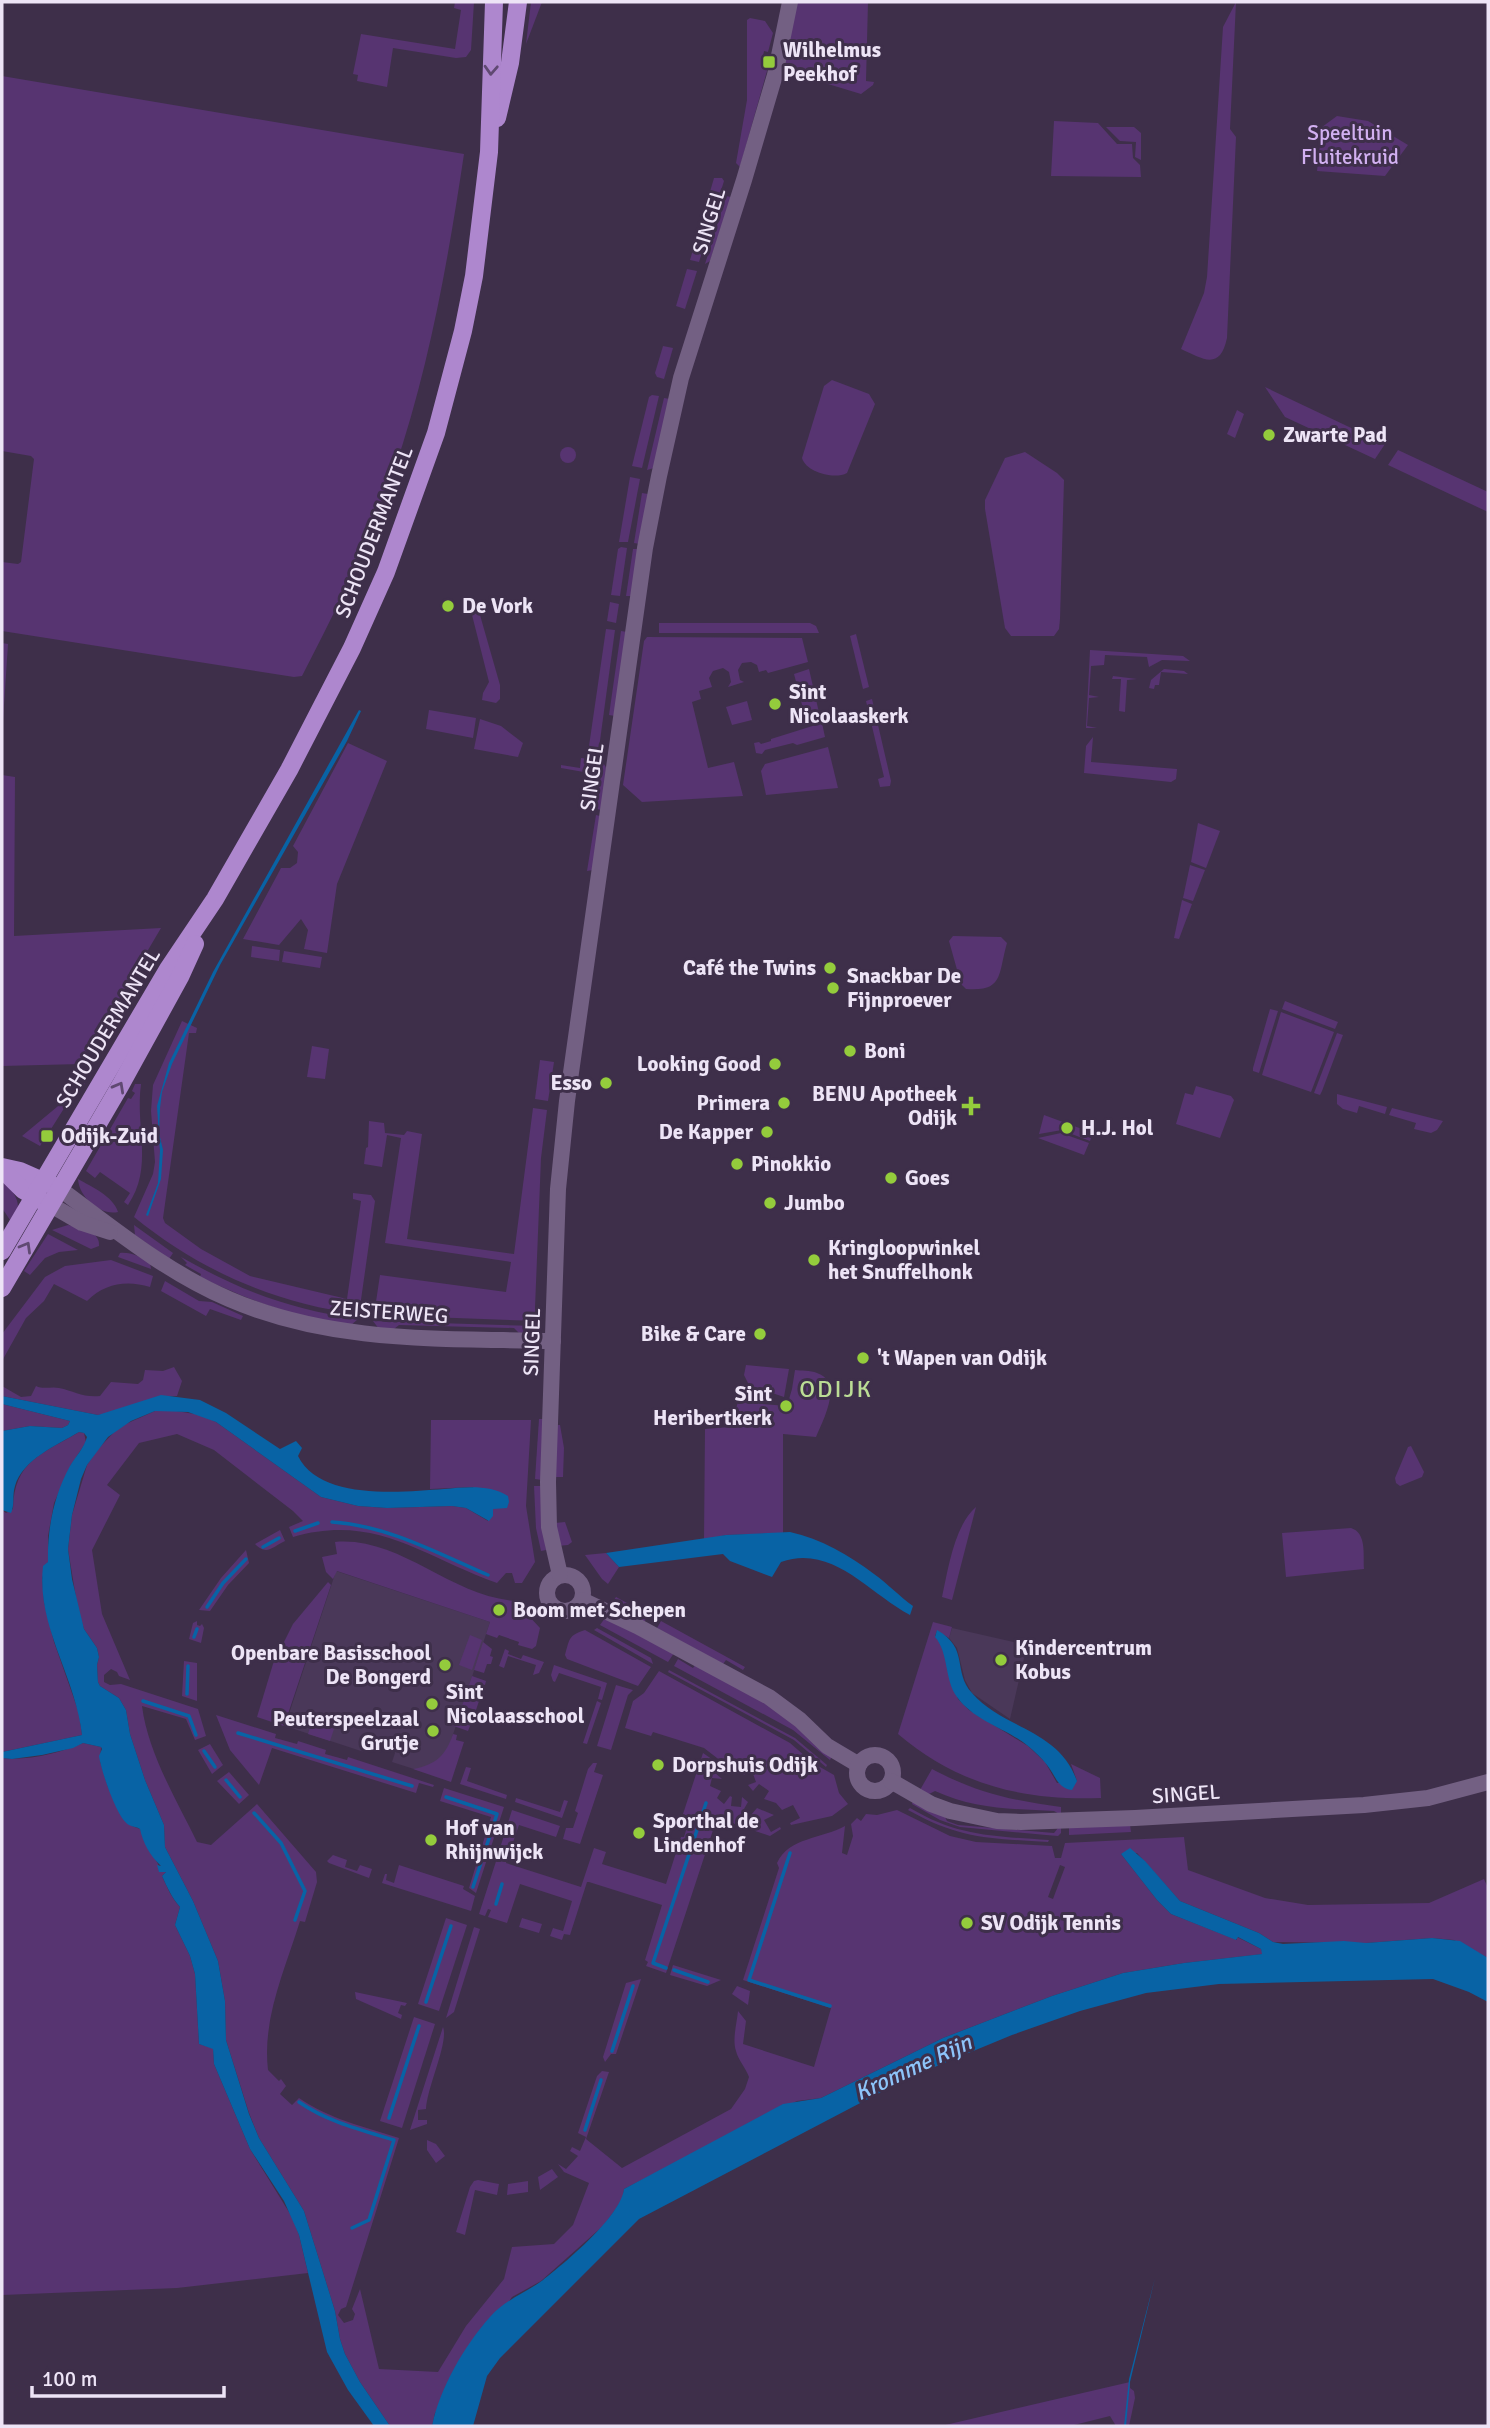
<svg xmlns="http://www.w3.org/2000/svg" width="1490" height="2428" viewBox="0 0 1490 2428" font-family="Signika,sans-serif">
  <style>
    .built { fill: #4a3859 }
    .green { fill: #573471; fill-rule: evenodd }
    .water { fill: #0863a5 }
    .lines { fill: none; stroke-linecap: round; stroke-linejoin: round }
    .stream { stroke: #0863a5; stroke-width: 3.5 }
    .minor { stroke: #736083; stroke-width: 16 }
    .major { stroke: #ae87ce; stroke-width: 18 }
    .oneway { stroke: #604972 }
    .poi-dot { fill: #94cc3c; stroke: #3e2f4a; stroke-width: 2.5 }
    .labels { text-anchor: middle; stroke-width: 6; stroke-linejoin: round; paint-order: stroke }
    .poi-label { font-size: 21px; font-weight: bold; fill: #ede4f6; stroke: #3e2f4a; text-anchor: start }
    .park-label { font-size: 21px; fill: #d2b0f1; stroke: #3e2f4a }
    .street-label { font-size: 21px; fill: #ede4f6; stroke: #3e2f4a }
    .water-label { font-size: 23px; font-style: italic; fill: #8dc4fa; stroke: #3e2f4a }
    .quarter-label { font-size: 24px; letter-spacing: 2px; fill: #bbdc95; stroke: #3e2f4a }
  </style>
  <rect width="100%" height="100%" fill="#3e2f4a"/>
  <g class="built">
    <path d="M336 1571 490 1622 439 1777 392 1762 395 1753 391 1744 373 1738 367 1753 285 1726Z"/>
    <path d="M952 1628 1027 1645 1010 1719 972 1693 965 1680 957 1648 949 1638Z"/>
  </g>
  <g class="green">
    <path d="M455 2H474L471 50 466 57 456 58 393 48 387 87 357 81 358 75 353 74 361 34 455 49 461 10 454 8Z"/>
    <path d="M531 2H542L526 44Z"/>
    <path d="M797 2H868L866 81 874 82 873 85 861 94 795 74 784 69Z"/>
    <path d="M1236 2 1230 129 1236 137 1227 338C1220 371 1203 359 1181 349L1204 293 1207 277 1223 27Z"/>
    <path d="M750 18 765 21 773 33 768 52 764 51 762 62 769 64 740 167 736 163 747 100V20Z"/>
    <path d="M2 76 464 154C448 261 429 368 394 471 370 542 336 610 302 676L294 677 2 631V562L18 564 21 562 34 459 31 456 2 451Z"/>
    <path d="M1337 116 1368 121 1408 145 1385 176 1317 171 1322 127Z"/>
    <path d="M1054 121 1098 123 1117 144H1132L1133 158 1140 165 1141 177 1051 176Z"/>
    <path d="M1106 127H1134L1141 133V160L1135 157 1136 142 1120 141Z"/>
    <path d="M714 178H722L724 181 699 262 690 260Z"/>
    <path d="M726 196 731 197 710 261 705 264Z"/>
    <path d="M687 269 697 271 685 309 676 306Z"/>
    <path d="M663 346 673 348 664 379 657 377 655 373Z"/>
    <path d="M832 380 869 394 875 404 847 473C834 480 806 472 802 458L824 386Z"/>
    <path d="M1265 387 1385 444 1375 459 1285 417Z"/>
    <path d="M652 395 659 396 642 468 632 466 649 397Z"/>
    <path d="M664 398 670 399 654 468 647 470Z"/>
    <path d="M1237 410 1244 414 1235 438 1227 434Z"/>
    <circle cx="568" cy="455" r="8"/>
    <path d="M1398 450 1488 492V512L1388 465Z"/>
    <path d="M1025 452 1057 473 1064 480 1060 619 1059 629 1054 636H1011L1005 628 985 509V500L1005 458Z"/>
    <path d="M630 477 640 479 628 542H619Z"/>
    <path d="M642 493 648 494 640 544 634 543Z"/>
    <path d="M621 547 627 548 620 596 611 595 618 549Z"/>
    <path d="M633 549H639L632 596H626Z"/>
    <path d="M610 602 619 604 616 623 607 621Z"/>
    <path d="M471 611 480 615 500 685V699L496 703 482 700 483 693 489 682Z"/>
    <path d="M659 623H810L816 626 819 633H659Z"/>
    <path d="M606 629 615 630 599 748 589 746Z"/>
    <path d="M621 631 627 632 615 716 609 715Z"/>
    <path d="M856 634 869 687 863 689 850 636Z"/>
    <path d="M647 637 802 638 808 662 768 673 766 670 759 672 757 665 751 662 742 663 738 670 740 680 744 682 728 687 731 682 729 672 723 668 713 671 709 678 712 687 699 691 701 699 692 702 708 768 734 762 743 796 642 802 623 785 644 641Z"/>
    <path d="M2 643 8 644 2 736Z"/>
    <path d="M1090 650 1183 656 1190 661 1162 660 1149 667 1147 657 1105 655 1104 665 1091 666 1089 695 1099 697 1089 698 1087 726 1097 728H1086Z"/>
    <path d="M809 669 820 717 806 720 794 674Z"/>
    <path d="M1164 669 1184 671 1188 674 1161 672 1159 685H1155L1154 689 1149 688 1151 680Z"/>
    <path d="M1113 676 1137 679 1127 680 1125 712 1119 711 1121 679H1112Z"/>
    <path d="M872 699 891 781 890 786 880 787 878 779 884 777 866 701Z"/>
    <path d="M747 701 752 720 732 725 726 707Z"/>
    <path d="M429 710 476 718 473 738 426 729Z"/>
    <path d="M480 719 501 726 523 743 518 757 474 749Z"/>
    <path d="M822 723 825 737 797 745 793 743 765 750 762 754 756 753 754 743 759 742 761 744 771 741V739Z"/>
    <path d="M1093 737 1091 762 1177 769 1176 779 1171 782 1084 773 1086 746Z"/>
    <path d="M348 743 387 761 337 884 327 953 304 949 308 930 301 919 279 945 243 939 281 868H290L297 863 298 852 293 846Z"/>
    <path d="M828 747 838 788 766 795 761 771 765 764Z"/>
    <path d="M581 758 597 760 595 774 561 768V765L580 768Z"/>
    <path d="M602 761 607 769 601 810 597 809 596 806Z"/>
    <path d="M2 775 15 777 14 936 161 928 81 1064 2 1066Z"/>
    <path d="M596 815 600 816 593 870 587 871Z"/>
    <path d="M1198 823 1220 831 1206 868 1191 862Z"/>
    <path d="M1190 865 1205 870 1193 901 1183 898Z"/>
    <path d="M1182 900 1192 904 1179 939 1174 938Z"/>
    <path d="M953 936 1001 937 1007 943C998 974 1004 992 966 989L961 984 949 941Z"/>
    <path d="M252 946 280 950 279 961 251 957Z"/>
    <path d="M284 951 322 957 320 968 282 962Z"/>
    <path d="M1285 1001 1338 1022 1335 1029 1282 1009Z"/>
    <path d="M1270 1009 1278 1011 1259 1073 1253 1071V1068Z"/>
    <path d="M1281 1012 1334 1032 1311 1092 1262 1075Z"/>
    <path d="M182 1021 197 1028 196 1033H189L163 1218 165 1223 201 1249 250 1276 347 1299 361 1201 353 1199V1193L371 1195 375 1201 359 1314C276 1304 199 1270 134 1217L153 1174 155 1162 151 1111 153 1085Z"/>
    <path d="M1337 1033 1343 1035 1322 1091 1320 1095 1314 1093Z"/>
    <path d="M312 1046 329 1049 325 1079 307 1077Z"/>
    <path d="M540 1060 554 1062 548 1101 535 1099Z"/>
    <path d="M83 1082 85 1084 71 1103 68 1102 51 1129 48 1128 44 1134 47 1136 40 1146 22 1136 69 1097Z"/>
    <path d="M135 1084H141C135 1128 154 1167 128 1205L124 1202 130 1193 100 1172 95 1178 86 1171 128 1098 131 1099 135 1093 132 1091Z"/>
    <path d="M1196 1086 1231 1096 1234 1100 1220 1138 1176 1124 1185 1093 1193 1095Z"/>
    <path d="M1337 1094 1387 1107 1385 1114 1359 1106 1357 1113 1343 1109 1337 1104Z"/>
    <path d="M533 1108 547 1110 541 1158 535 1308 538 1321 374 1315 380 1275 506 1292 511 1262 385 1243 401 1138 387 1135 382 1167 364 1164 366 1148 368 1147 369 1121 384 1123 385 1133 404 1135 407 1131 422 1134 407 1239 514 1254Z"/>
    <path d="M1392 1108 1443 1121 1437 1130 1431 1133 1414 1129 1416 1123 1389 1115Z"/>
    <path d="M1044 1115 1093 1133 1090 1141 1069 1133 1067 1125 1062 1130 1039 1134Z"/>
    <path d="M1061 1133 1089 1143 1084 1155 1038 1138Z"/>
    <path d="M2 1179C28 1207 18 1211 2 1241V1233L10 1220 2 1208Z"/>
    <path d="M78 1179C92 1187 113 1196 118 1212 100 1216 79 1197 78 1179Z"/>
    <path d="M68 1225C81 1227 100 1231 99 1246L91 1249 52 1230Z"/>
    <path d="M134 1225 173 1253 169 1259 135 1235Z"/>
    <path d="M48 1234 78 1250 59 1252 45 1258 30 1275 24 1271Z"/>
    <path d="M120 1253C131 1252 141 1257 150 1263L151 1269 118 1257Z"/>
    <path d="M181 1257C241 1291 289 1309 358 1319L350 1326C294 1317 251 1301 200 1277L201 1274 185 1265 187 1263Z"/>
    <path d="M111 1260 153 1276 150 1287C127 1280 105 1283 87 1301L54 1284 44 1301 26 1318 2 1361V1334L45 1277 65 1266Z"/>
    <path d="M165 1281 199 1301 212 1302 243 1316 241 1320 210 1309 206 1316 161 1291Z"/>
    <path d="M373 1321 536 1326 538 1327 534 1331 519 1333 514 1328 399 1325 394 1329H379Z"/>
    <path d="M746 1365 789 1369 784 1397 749 1385 744 1375Z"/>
    <path d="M174 1367 182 1381 177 1396C148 1395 126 1411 98 1415L2 1396V1386L21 1397 31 1396 36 1386C44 1390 51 1386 59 1388 74 1391 84 1398 100 1396L111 1382 138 1384 143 1380 145 1370 163 1371Z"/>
    <path d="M795 1370C801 1371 810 1370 817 1373 844 1382 823 1420 816 1437L783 1434V1533L726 1535 704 1540 705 1429 730 1427 738 1402 787 1406 792 1389Z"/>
    <path d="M2 1404 70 1421 68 1425 62 1428 30 1426 2 1431Z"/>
    <path d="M170 1410 201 1415 216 1422 321 1497 358 1506 387 1508 452 1506 466 1508 488 1521 473 1487 430 1489 431 1420H531L526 1506 535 1562 522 1583H515L512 1573H506L497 1583C423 1557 376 1513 293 1537L289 1527 303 1521 293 1511 214 1450 177 1434 139 1443 107 1485 120 1495 92 1550 102 1614 130 1680 119 1676 117 1672 111 1669 104 1675V1682L110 1685 121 1684 198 1709 206 1736 195 1740 186 1719 142 1706C148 1753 176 1799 197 1842L211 1845 257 1804 316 1872 317 1882 305 1922 300 1921C285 1970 262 2018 268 2070L279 2081 281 2079 286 2086 280 2094 292 2105 299 2098C329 2119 365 2127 399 2138L346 2307 341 2309 338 2315 344 2323 353 2320 355 2314 352 2309 360 2289 379 2369 438 2372 466 2326 504 2279 512 2247 554 2244 573 2225 589 2183 564 2172 558 2164 566 2169 578 2156 570 2151 572 2147 580 2151 586 2137 578 2133 597 2076 602 2071 609 2072 586 2139 622 2168 731 2109 745 2089 749 2077C746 2068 738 2060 736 2051 732 2039 737 2023 738 2011L746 2021 743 2044 814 2067 831 2008 743 1980 779 1868 777 1863C789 1837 822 1839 845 1826L842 1853 847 1855 853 1836 851 1824 857 1818 861 1821 866 1814 877 1815 897 1810 950 1836 976 1842 1052 1846 1055 1858H1061L1065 1843 1184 1837 1188 1870 1265 1898 1308 1905 1429 1903 1484 1879 1488 1888V1958L1454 1940 1432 1938 1366 1943 1273 1942 1259 1933 1180 1901 1137 1853 1121 1854 1157 1900 1171 1914 1237 1940V1937L1261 1949 1263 1954 1184 1963 1123 1973 1052 1996 943 2038 821 2098 797 2101 624 2189 623 2199 604 2225 541 2281 512 2297 435 2413 432 2426H390L360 2382 345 2354 340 2339 335 2311 304 2211 259 2138 249 2113 226 2040 225 2001 218 1961 193 1901 165 1847 164 1825 145 1780 130 1734 126 1710 119 1698 100 1686 98 1682 97 1665 99 1657 97 1648 84 1629 78 1610 68 1549 72 1515 87 1465 98 1449 119 1427 155 1411ZM1060 1865 1065 1867 1053 1899 1048 1897Z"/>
    <path d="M539 1419H544L542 1480 535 1479Z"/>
    <path d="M556 1425H560L564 1448 563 1477H555Z"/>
    <path d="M79 1432 84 1433 86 1442 71 1465 54 1503 48 1536V1562L42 1578 44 1602 54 1642 79 1713 82 1735 2 1752V1510L6 1513 13 1509C14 1461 42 1454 79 1432Z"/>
    <path d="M1411 1446 1424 1472 1422 1477 1400 1486 1396 1483 1395 1478 1408 1447Z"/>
    <path d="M534 1486H542L546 1550 541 1551 536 1528Z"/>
    <path d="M976 1507 952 1600 942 1597C948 1570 954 1526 976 1507Z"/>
    <path d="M565 1522 572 1542 568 1545 557 1546 555 1523Z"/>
    <path d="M1351 1528C1367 1533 1363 1555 1364 1569L1286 1577 1282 1533Z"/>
    <path d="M280 1530 285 1541C272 1547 267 1556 255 1544Z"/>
    <path d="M335 1542C403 1536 455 1602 523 1601L527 1614 540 1628 536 1646 532 1649 518 1645 519 1642 499 1635 497 1638 486 1634 490 1622 337 1571 333 1579 326 1572 322 1557 337 1554Z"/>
    <path d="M246 1550 249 1563 228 1585 210 1611 199 1610 221 1578Z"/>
    <path d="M606 1553 619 1567 608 1584 602 1579 585 1555Z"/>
    <path d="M328 1582 331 1585 284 1726 257 1717 273 1664 293 1624Z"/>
    <path d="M616 1597 649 1615 644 1622 609 1607Z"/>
    <path d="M605 1618 674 1653 668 1662 600 1625Z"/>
    <path d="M197 1621V1625L200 1626 202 1624 204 1628 201 1643 189 1639 193 1623Z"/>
    <path d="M661 1621 745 1667 743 1670 726 1660 723 1664 657 1628Z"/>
    <path d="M933 1622 952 1627 949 1638 937 1631 935 1636 941 1643 958 1699 969 1710 1028 1746 1045 1762 1057 1783 1077 1781 1071 1764 1100 1778 1101 1798C1024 1801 958 1785 898 1734Z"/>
    <path d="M597 1628 651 1658 653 1664 594 1630Z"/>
    <path d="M585 1630 651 1667 638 1686 567 1659 565 1655C570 1638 568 1636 585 1630Z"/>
    <path d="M470 1635 482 1640 472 1670 459 1665Z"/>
    <path d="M483 1642 492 1649 490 1656 493 1657 491 1664H487L484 1673 474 1670Z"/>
    <path d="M505 1649 509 1651 508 1654 521 1659 523 1655 544 1662 539 1673 533 1675 536 1665 508 1656 504 1668 499 1666Z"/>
    <path d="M678 1659 693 1668 696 1664 769 1704 832 1756 830 1760 793 1730 674 1666Z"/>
    <path d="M184 1661 197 1663V1701L182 1696Z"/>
    <path d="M554 1665 607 1683 602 1700 598 1699 601 1687 559 1673 555 1682 553 1681 551 1675Z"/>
    <path d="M669 1670 795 1738 827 1765 826 1767 794 1740 668 1672Z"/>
    <path d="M659 1671 790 1743 813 1763 834 1775 839 1793 848 1804 832 1816 791 1825 790 1823 800 1818 793 1805 782 1810 776 1803 764 1799 769 1791 759 1784 753 1791 748 1785 756 1782 752 1771 744 1775 742 1773 745 1765 734 1759 730 1768 704 1748 653 1732 651 1736 625 1728 633 1701 644 1693Z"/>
    <path d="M472 1676 486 1681 485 1685 481 1684 476 1699 479 1701 476 1710 462 1706Z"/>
    <path d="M616 1685 633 1690 628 1695 611 1750 597 1746Z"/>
    <path d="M597 1701 601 1703 587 1744 583 1743Z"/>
    <path d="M448 1713 472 1721 468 1731 445 1723Z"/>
    <path d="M216 1715 276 1734 275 1738 297 1744 298 1741 326 1750 325 1754 347 1760 348 1757 434 1785 433 1787 419 1783 416 1793 272 1748 259 1785 230 1750Z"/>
    <path d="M312 1721 334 1729 330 1741 308 1734Z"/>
    <path d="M453 1734 457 1735 456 1740 464 1742 451 1782 413 1769C436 1765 446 1755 453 1734Z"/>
    <path d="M83 1743 101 1747 100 1761 108 1787 132 1826 140 1829 160 1868 166 1872 162 1876C167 1887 172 1899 180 1907L175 1925 190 1956 195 1974 199 2044 213 2048 214 2064 250 2149 292 2217 299 2235 308 2273 177 2288 2 2295V1758C28 1761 60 1753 83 1743Z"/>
    <path d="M210 1744 223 1765 212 1774 198 1750Z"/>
    <path d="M703 1753 719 1764 713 1771 722 1779 712 1778 710 1786 721 1791 717 1798 724 1804 730 1796 732 1797 731 1806 741 1807 742 1797 748 1802 744 1809 751 1815 757 1808 774 1815 764 1820 771 1832 780 1827 781 1829 770 1836 717 1818 666 1973 646 1966 648 1962 645 1960 662 1905 589 1882H587L570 1935 564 1934 562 1940 550 1936 553 1928 563 1931 572 1901 520 1884 507 1923 488 1917 491 1910 488 1909 485 1916 479 1914 500 1849 509 1851 506 1863 581 1887 594 1848 606 1852 602 1864 666 1884 681 1837H684L690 1817 683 1814Z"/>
    <path d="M593 1763H597L594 1772 603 1775 580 1844 563 1839 566 1828H573L578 1813 575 1811 588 1769Z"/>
    <path d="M466 1767 471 1768 467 1781 507 1795 506 1799 460 1784Z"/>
    <path d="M932 1769C977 1793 1010 1800 1061 1807V1815L1054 1811C1012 1809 974 1809 935 1791L929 1794 920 1790Z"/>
    <path d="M229 1772 249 1795 239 1804 217 1781Z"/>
    <path d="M444 1788 504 1807 476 1893 469 1888 491 1817 440 1801Z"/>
    <path d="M516 1798 560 1812 564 1800 568 1801 562 1818 515 1802Z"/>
    <path d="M913 1801 944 1815 947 1821 958 1825 1054 1833 1058 1828H1061V1833L1058 1836 1046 1835 960 1827 940 1820 912 1804Z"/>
    <path d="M910 1808C959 1837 994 1836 1049 1840L1048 1842C989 1838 962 1840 908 1810Z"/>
    <path d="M512 1810 560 1826 556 1837 519 1825 511 1848 501 1845Z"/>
    <path d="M1130 1825 1131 1832 1069 1835V1828Z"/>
    <path d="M333 1855 347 1860 345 1867 357 1871 360 1865 372 1869 369 1878 329 1863 327 1861Z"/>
    <path d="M399 1865 464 1886 463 1889 475 1896 471 1911 382 1883 385 1874H387L386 1880 394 1883Z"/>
    <path d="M446 1918 467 1925 439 2011 418 2004Z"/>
    <path d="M522 1918 542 1924 539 1933 519 1927Z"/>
    <path d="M474 1927 480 1929 454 2012 446 2018Z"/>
    <path d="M673 1965 721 1980 707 1986 670 1975Z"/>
    <path d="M641 1979 616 2054H611L605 2062 603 2057 626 1983Z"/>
    <path d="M737 1986 750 1991 748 2005 732 1994Z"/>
    <path d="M355 1992 407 2003 405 2006 401 2005 398 2013 402 2015 401 2019 356 1999Z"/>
    <path d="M414 2017 435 2024 402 2128 380 2121Z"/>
    <path d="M443 2027C449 2042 427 2087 426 2109L418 2110V2120H427V2124L410 2130Z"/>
    <path d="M427 2140 436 2144 445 2156 436 2163 427 2150Z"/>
    <path d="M552 2169 558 2177 540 2190 538 2177Z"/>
    <path d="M478 2180 499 2184 497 2195 475 2190 465 2235 456 2232 470 2187 474 2181Z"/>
    <path d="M528 2181V2192L507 2195 508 2184Z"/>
    <path d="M1130 2382V2388L1134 2391 1135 2398 1129 2426H1116L1110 2416 1070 2426H941Z"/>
  </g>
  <g class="water">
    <path d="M359 710 361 711 347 741 220 965 172 1064 162 1092 160 1108 159 1133 163 1150 161 1179 148 1216 146 1215 158 1183 160 1151 157 1106 169 1063 213 972Z"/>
    <path d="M161 1395 200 1400 226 1413 280 1449 296 1441 302 1448 298 1456C320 1501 402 1492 444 1489 464 1487 490 1484 508 1496L509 1502 507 1508 493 1509V1516L489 1521 466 1508 452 1506 387 1508 358 1506 321 1497 216 1422 188 1412 155 1411 131 1421 108 1437 87 1465 81 1479 72 1515 68 1549 72 1579 84 1629 97 1648 99 1657 97 1665 98 1682 100 1686 119 1698 126 1710 130 1734 145 1780 164 1825 165 1847 193 1901 218 1961 225 2001 226 2040 249 2114 259 2138 304 2211 335 2311 340 2339 345 2354 360 2382 390 2426H374L348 2390 327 2352 299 2235 284 2201 250 2149 214 2064 213 2049 199 2044 195 1974 190 1956 175 1925 180 1907C172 1898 167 1887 162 1876L166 1872H159L157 1865 161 1866C150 1856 143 1843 140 1829 137 1827 133 1827 129 1825 117 1819 101 1770 99 1756L102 1749 101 1747 83 1743 73 1748 42 1755 12 1759 2 1758V1752L82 1735C76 1677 36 1626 43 1566L48 1562C47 1529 54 1495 70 1466 76 1456 84 1448 87 1437L84 1433 79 1432C56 1446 23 1459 15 1486 12 1495 15 1505 11 1513L2 1510V1431L30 1426 62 1428 68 1425 70 1421 2 1404V1396L98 1415Z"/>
    <path d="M790 1532C821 1539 849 1555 874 1574 888 1584 899 1596 913 1606L910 1615C868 1593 833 1544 781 1562L772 1577 730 1561 723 1554 619 1567 606 1553 726 1535Z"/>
    <path d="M937 1630C970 1649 952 1671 972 1693 1003 1729 1059 1729 1077 1781L1072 1790C1057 1788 1056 1776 1047 1765 1042 1758 1035 1752 1028 1746 1006 1728 974 1721 957 1697 944 1679 949 1653 935 1637Z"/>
    <path d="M1130 1848 1145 1861 1180 1901 1259 1933 1273 1942 1283 1944 1344 1941 1366 1943 1432 1938 1460 1941 1488 1958V2002L1469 1992 1433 1979 1219 1984 1146 1993 1080 2011 1012 2035 908 2078 639 2219 500 2358 487 2376 473 2426H432C440 2388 464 2346 490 2317 505 2300 525 2293 543 2280 565 2263 621 2216 624 2189L783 2104 821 2098 943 2038 1052 1996 1123 1973 1184 1963 1262 1954 1261 1949 1238 1937 1236 1940 1171 1914 1157 1900 1121 1854Z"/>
    <path d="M1155 2278 1130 2382 1126 2426H1124L1129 2379Z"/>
  </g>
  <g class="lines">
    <g class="stream">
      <path d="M332 1522C389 1526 437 1553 488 1575"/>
      <path d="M295 1531 318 1523"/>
      <path d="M263 1547 279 1538"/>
      <path d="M207 1607 223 1583 246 1559"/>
      <path d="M194 1637 197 1629"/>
      <path d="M187 1694 188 1666"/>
      <path d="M143 1701 189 1716 196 1735"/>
      <path d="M238 1733 412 1786"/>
      <path d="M204 1751 215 1767"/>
      <path d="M226 1780 240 1797"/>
      <path d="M446 1797 497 1814 473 1887"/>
      <path d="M254 1813 281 1843 305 1891 295 1920"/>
      <path d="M790 1853 749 1980 830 2006"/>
      <path d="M496 1904 502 1884"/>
      <path d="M666 1968 653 1963 706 1803"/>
      <path d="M674 1970 708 1982"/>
      <path d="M426 2002 451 1926"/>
      <path d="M612 2051 633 1986"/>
      <path d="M299 2102C328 2122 361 2130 394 2140L369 2220 352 2228"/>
      <path d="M389 2118 419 2026"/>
      <path d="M585 2130 601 2080"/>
    </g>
    <g class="minor">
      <path d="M60 1189C114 1229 166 1272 229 1299 333 1344 442 1338 553 1341"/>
      <path d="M51 1205 82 1223 110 1232"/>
      <circle cx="565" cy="1593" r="18"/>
      <path d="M560 1575 549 1527 548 1482 558 1189 567 1101 645 548 659 476 681 378 744 180 775 75 790 2"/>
      <path d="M582 1600 637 1626 769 1697 800 1720 827 1746 859 1765"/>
      <circle cx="875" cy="1773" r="18"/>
      <path d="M891 1781 931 1804 950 1811 997 1821 1021 1822 1135 1818 1364 1805 1428 1798 1488 1782"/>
    </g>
    <g class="major">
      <path d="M497 118 510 63 518 2"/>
      <path d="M2 1167 20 1171 54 1186"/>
      <path d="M2 1169 23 1190 44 1202"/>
      <path d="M2 1251 168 969 215 899 289 770 352 648 386 572 436 433 463 331 474 276 489 152 494 2"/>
      <path d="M2 1288 120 1086 180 977 195 944"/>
    </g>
  </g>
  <defs><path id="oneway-chevron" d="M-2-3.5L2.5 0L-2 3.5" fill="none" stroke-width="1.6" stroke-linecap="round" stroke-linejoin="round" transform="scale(1.75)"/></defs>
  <g class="oneway">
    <use href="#oneway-chevron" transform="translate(491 70) rotate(93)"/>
    <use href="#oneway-chevron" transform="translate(119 1087) rotate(-61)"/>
    <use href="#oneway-chevron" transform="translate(26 1247) rotate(-60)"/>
  </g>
  <g class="poi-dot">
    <rect x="762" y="55" width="14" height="14" rx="3.5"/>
    <circle cx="1269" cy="435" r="7"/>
    <circle cx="448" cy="606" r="7"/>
    <circle cx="775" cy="704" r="7"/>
    <circle cx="830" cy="968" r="7"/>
    <circle cx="833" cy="988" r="7"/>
    <circle cx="850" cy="1051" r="7"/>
    <circle cx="775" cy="1064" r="7"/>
    <circle cx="606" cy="1083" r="7"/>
    <circle cx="784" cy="1103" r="7"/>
    <path d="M967.5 1095.5h7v7h7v7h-7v7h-7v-7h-7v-7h7z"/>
    <circle cx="1067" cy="1128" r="7"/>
    <circle cx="767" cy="1132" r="7"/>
    <rect x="40" y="1129" width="14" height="14" rx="3.5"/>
    <circle cx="737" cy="1164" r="7"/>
    <circle cx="891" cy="1178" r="7"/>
    <circle cx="770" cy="1203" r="7"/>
    <circle cx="814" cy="1260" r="7"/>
    <circle cx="760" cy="1334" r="7"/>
    <circle cx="863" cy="1358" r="7"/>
    <circle cx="786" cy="1406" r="7"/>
    <circle cx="499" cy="1610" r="7"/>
    <circle cx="1001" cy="1660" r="7"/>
    <circle cx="445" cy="1665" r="7"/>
    <circle cx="432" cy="1704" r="7"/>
    <circle cx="433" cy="1731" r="7"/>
    <circle cx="658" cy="1765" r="7"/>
    <circle cx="639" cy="1833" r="7"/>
    <circle cx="431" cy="1840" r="7"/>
    <circle cx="967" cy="1923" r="7"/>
  </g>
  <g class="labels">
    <g class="poi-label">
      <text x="783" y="57">Wilhelmus<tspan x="783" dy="24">Peekhof</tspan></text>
      <text x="1283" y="442">Zwarte Pad</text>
      <text x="462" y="613">De Vork</text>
      <text x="789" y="699">Sint<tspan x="789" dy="24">Nicolaaskerk</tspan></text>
      <text x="816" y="975" text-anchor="end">Café the Twins</text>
      <text x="847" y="983">Snackbar De<tspan x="847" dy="24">Fijnproever</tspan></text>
      <text x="864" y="1058">Boni</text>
      <text x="761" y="1071" text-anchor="end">Looking Good</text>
      <text x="592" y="1090" text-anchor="end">Esso</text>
      <text x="957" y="1101" text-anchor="end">BENU Apotheek<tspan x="957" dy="24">Odijk</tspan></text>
      <text x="770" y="1110" text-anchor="end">Primera</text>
      <text x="1081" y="1135">H.J. Hol</text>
      <text x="753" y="1139" text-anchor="end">De Kapper</text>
      <text x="61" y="1143">Odijk-Zuid</text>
      <text x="751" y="1171">Pinokkio</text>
      <text x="905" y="1185">Goes</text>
      <text x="784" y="1210">Jumbo</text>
      <text x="828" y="1255">Kringloopwinkel<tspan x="828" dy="24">het Snuffelhonk</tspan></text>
      <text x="746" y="1341" text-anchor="end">Bike &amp; Care</text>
      <text x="877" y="1365">'t Wapen van Odijk</text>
      <text x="772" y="1401" text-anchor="end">Sint<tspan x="772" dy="24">Heribertkerk</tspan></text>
      <text x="513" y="1617">Boom met Schepen</text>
      <text x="1015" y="1655">Kindercentrum<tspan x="1015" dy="24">Kobus</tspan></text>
      <text x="431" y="1660" text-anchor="end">Openbare Basisschool<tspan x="431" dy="24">De Bongerd</tspan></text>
      <text x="446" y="1699">Sint<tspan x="446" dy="24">Nicolaasschool</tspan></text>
      <text x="419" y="1726" text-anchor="end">Peuterspeelzaal<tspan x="419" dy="24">Grutje</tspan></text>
      <text x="672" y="1772">Dorpshuis Odijk</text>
      <text x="653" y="1828">Sporthal de<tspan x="653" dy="24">Lindenhof</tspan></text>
      <text x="445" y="1835">Hof van<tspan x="445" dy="24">Rhijnwijck</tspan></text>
      <text x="981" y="1930">SV Odijk Tennis</text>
    </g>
    <g class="park-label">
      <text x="1350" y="140">Speeltuin<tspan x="1350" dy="24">Fluitekruid</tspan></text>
    </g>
    <g class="street-label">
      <text transform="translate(709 221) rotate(-73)" y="7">SINGEL</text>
      <text transform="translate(374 532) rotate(-69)" y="7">SCHOUDERMANTEL</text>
      <text transform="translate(592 777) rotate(-82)" y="7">SINGEL</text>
      <text transform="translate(108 1028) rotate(-59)" y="7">SCHOUDERMANTEL</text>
      <text transform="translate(389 1312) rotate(4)" y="7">ZEISTERWEG</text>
      <text transform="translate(532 1342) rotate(-88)" y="7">SINGEL</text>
      <text transform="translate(1186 1794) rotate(-4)" y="7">SINGEL</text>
    </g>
    <g class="water-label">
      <text transform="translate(913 2067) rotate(-25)" y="8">Kromme Rijn</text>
    </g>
    <g class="quarter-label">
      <text x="836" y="1397">ODIJK</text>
    </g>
  </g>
  <rect width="1490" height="2428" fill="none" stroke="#ede4f6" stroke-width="7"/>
  <path d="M32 2386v10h192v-10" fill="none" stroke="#ede4f6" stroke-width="3.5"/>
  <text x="42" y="2386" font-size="21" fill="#ede4f6" stroke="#3e2f4a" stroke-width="5" paint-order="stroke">100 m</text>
</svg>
